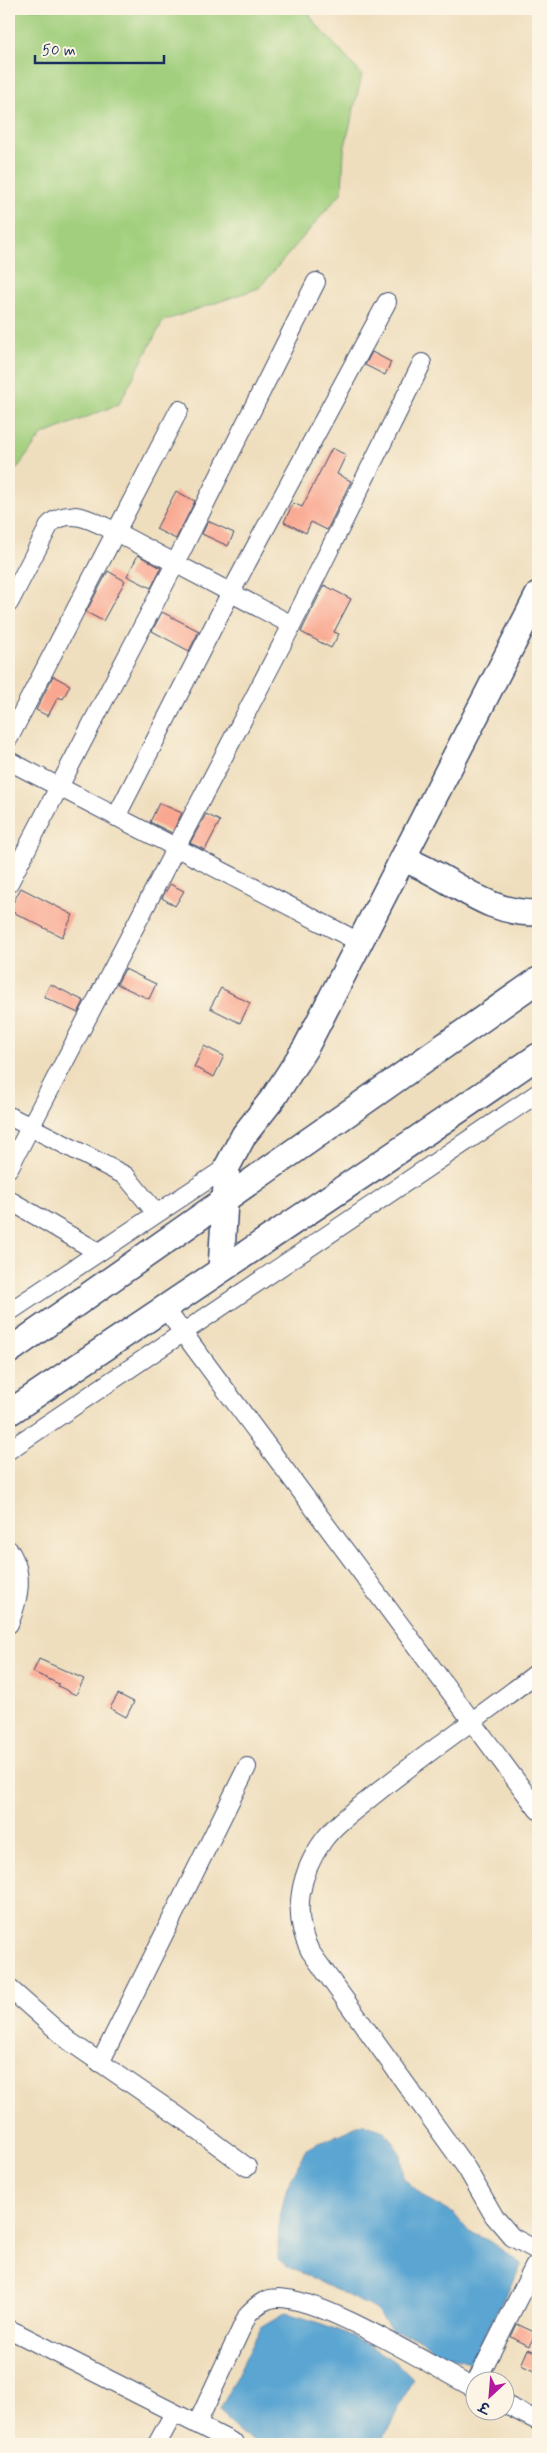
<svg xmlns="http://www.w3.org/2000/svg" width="547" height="2453" viewBox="0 0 547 2453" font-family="Mynerve,'Playpen Sans Deva',sans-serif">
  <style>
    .green { fill: #a1cf7d; stroke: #5e7f6e }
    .water { fill: #5aa5d2; stroke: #3a6a98 }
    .building { fill: #f9a790 }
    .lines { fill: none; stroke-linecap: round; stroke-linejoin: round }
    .street-casing { stroke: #3b496c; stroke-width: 20 }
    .secondary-casing { stroke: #3b496c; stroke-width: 28 }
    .street { stroke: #fff; stroke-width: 18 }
    .secondary { stroke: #fff; stroke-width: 25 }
  </style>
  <rect width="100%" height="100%" fill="#fcf5e5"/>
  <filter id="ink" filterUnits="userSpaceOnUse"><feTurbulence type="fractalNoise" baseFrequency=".02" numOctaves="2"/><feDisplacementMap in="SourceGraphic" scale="10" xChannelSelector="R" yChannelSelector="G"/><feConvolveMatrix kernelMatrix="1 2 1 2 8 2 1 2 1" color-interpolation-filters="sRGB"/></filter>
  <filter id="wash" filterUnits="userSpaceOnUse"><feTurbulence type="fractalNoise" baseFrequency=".0096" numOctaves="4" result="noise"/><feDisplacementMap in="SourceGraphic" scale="20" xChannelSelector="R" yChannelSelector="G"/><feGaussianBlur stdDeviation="1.12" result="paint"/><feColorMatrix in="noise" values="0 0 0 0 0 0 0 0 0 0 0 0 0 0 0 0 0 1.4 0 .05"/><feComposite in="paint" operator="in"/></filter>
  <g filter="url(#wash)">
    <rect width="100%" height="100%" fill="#efdebd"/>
    <path class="green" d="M9 9H306L315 23 362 75 344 150 342 192 259 288 163 321 119 404 42 435 9 479Z"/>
    <g class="water">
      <path d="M362 2124 385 2131 401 2155 404 2179 427 2199 454 2214 469 2232 489 2241 522 2264 470 2362 434 2352 428 2345 414 2336 392 2331 375 2309 287 2266 278 2259 279 2221 287 2188 306 2149Z"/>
      <path d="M285 2313C328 2323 382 2346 413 2378L381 2444H261L240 2434 220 2409 261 2327Z"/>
    </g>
    <g id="blocks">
      <g class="building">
        <path d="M372 352 391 362 385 375 365 365Z"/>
        <path d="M332 448 346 455 337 474 351 481 327 530 311 522 306 533 284 522 293 503 302 507Z"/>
        <path d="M176 491 195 501 176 539 156 529Z"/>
        <path d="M208 521 234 533 228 546 202 534Z"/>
        <path d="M138 555 161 568 151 588 127 576Z"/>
        <path d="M108 571 125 581 103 621 86 612Z"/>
        <path d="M324 585 351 599 334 632 339 634 331 648 301 632Z"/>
        <path d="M162 612 199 631 189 651 152 631Z"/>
        <path d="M53 676 70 685 63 699 58 697 48 716 36 710Z"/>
        <path d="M159 803 182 813 172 833 150 822Z"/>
        <path d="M206 814 220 821 205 850 190 843Z"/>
        <path d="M170 884 184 891 175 906 162 898Z"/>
        <path d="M21 888 73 915 62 937 9 910Z"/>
        <path d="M125 969 156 984 149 999 117 984Z"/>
        <path d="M50 984 84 1001 78 1013 44 997Z"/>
        <path d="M221 988 250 1003 240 1023 210 1008Z"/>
        <path d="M204 1046 224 1056 214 1077 194 1067Z"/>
        <path d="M39 1659 84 1679 76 1695 58 1686 59 1684 33 1672Z"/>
        <path d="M118 1694 134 1702 126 1717 110 1708Z"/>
        <path d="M517 2324 536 2333 529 2346 511 2337Z"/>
        <path d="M528 2349 538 2353V2373L521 2365Z"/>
      </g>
    </g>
  </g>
  <g filter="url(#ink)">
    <use href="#blocks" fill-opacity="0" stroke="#3b496c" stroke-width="1"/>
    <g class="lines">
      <defs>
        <g id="street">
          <path d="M9 603 50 524C71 506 95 522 116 532L292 625"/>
          <path d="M9 738 179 410"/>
          <path d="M9 761 361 943"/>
          <path d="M116 817 230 594 387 302"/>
          <path d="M9 883 175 564 316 282"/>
          <path d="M9 1116 126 1176 156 1213"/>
          <path d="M9 1168 292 625 422 363"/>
          <path d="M9 1200 98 1252"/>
          <path d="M164 1307 538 1810"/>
          <path d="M9 1312 227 1167"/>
          <path d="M9 1450 538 1093"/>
          <path d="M9 1550C25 1574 19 1599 9 1624"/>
          <path d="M538 1672C484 1714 427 1752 374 1795 357 1809 336 1823 323 1841 300 1873 291 1914 310 1951L467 2169 494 2216 512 2237 538 2251"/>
          <path d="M9 1988 69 2041 178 2116 247 2167"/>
          <path d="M100 2063 247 1767"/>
          <path d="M9 2329 236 2444"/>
          <path d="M477 2380 534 2267 538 2262"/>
          <path d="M504 2404 538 2421"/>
          <path d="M197 2424 248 2314C256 2306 265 2298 277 2298 322 2297 431 2366 474 2388"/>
          <path d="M157 2444 174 2413"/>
        </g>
        <g id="secondary">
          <path d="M403 859C452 876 482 914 538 913"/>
          <path d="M221 1269 227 1167 244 1135 274 1097 306 1047 538 595"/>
          <path d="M9 1351 538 980"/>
          <path d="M9 1413C185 1293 363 1177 538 1056"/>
        </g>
      </defs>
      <use href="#street" class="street-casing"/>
      <use href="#secondary" class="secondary-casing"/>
      <use href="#street" class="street"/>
      <use href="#secondary" class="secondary"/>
    </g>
  </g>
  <rect width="547" height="2453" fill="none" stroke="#fcf5e5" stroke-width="30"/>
  <g transform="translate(490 2396) rotate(206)"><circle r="24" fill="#fcf5e5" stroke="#a2a6af"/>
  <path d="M0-4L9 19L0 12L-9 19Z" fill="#b5179e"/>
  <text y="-8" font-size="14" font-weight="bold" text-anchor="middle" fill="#1b2f5e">उ</text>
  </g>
  <path d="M35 55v8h129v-8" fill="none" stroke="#1b2f5e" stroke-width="2.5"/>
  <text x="42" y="55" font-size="15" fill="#1b2f5e" stroke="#fcf5e5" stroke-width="4" paint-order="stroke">50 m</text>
</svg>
